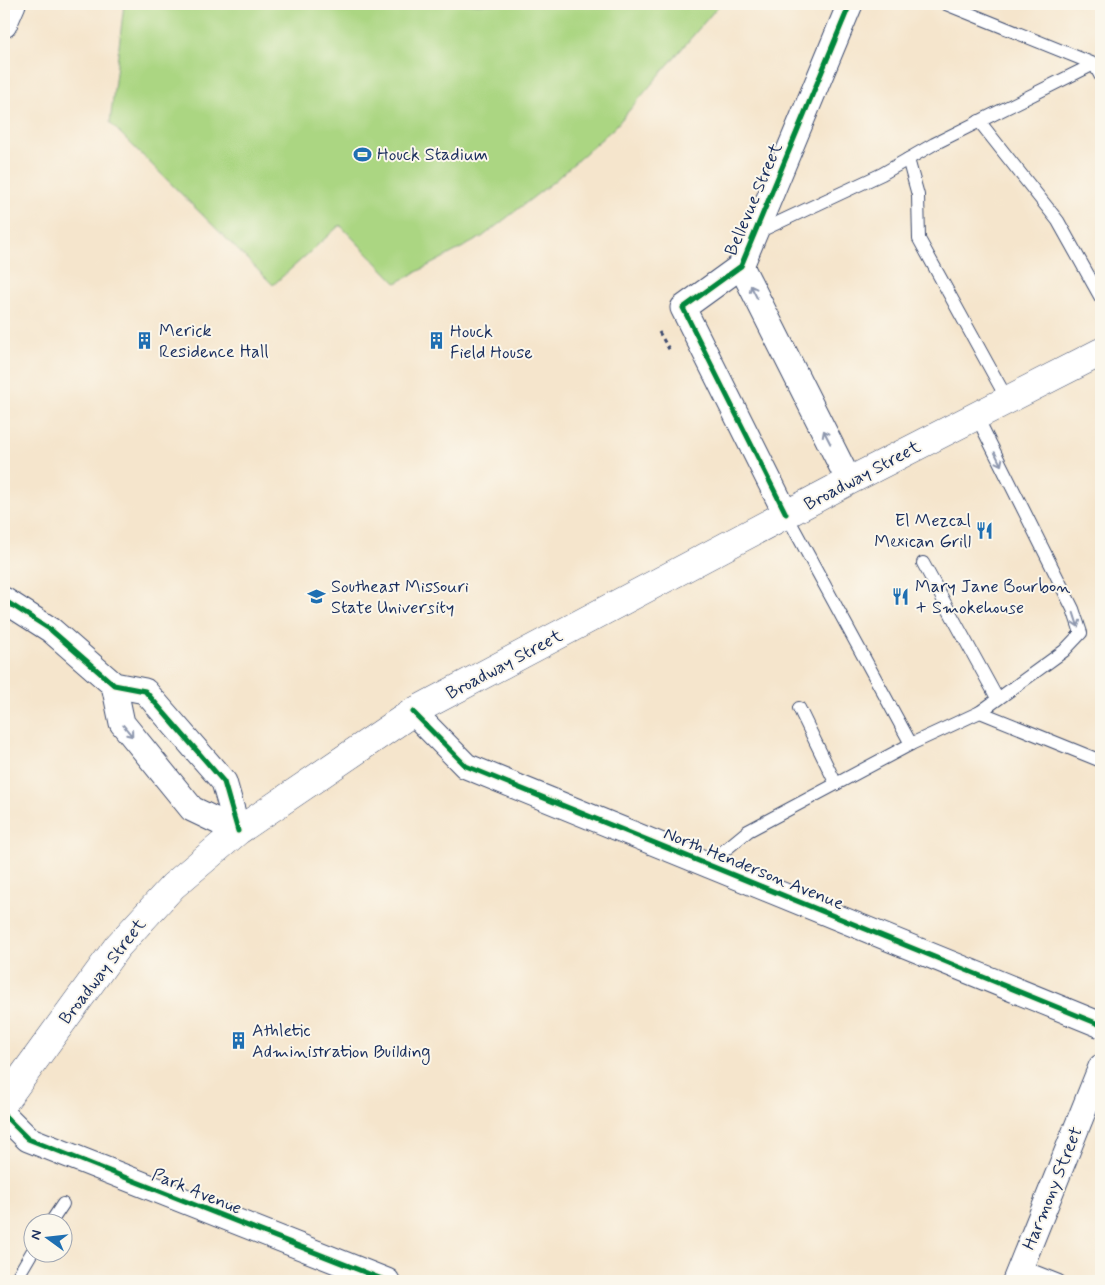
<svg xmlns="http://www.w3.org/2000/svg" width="1105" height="1285" viewBox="0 0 1105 1285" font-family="Mynerve,sans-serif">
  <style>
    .green { fill: #abd682; stroke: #638270 }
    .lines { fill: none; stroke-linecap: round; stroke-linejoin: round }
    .service-casing { stroke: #3c4a6e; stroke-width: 14 }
    .minor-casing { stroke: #3c4a6e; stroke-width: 27 }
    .secondary-casing { stroke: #3c4a6e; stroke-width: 29 }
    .path { stroke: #3c4a6e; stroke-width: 3; stroke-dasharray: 4 4; stroke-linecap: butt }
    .service { stroke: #fff; stroke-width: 12 }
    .minor { stroke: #fff; stroke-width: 25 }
    .secondary { stroke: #fff; stroke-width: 28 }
    .cycleway-casing { stroke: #fbf7ec; stroke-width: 8 }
    .cycleway { stroke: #00873e; stroke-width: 5 }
    .oneway { stroke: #8d97ae }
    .labels { text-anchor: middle; stroke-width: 4; stroke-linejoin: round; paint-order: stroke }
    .poi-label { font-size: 18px; fill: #1b2f5e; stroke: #fbf7ec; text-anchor: start }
    .street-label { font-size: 18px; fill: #1b2f5e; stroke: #fbf7ec }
  </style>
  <rect width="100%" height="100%" fill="#fbf7ec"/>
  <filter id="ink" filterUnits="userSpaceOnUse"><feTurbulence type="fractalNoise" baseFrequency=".02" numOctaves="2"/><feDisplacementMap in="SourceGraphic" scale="10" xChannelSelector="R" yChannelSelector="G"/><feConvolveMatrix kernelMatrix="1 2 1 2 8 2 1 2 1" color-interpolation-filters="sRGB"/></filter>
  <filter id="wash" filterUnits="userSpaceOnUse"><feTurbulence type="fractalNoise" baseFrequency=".0096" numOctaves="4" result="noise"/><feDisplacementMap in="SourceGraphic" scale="20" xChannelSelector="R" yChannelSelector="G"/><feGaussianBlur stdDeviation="1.12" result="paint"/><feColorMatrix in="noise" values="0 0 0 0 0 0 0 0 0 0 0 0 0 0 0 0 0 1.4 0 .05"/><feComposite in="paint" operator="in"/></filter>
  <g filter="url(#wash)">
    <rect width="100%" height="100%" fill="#f5e5cc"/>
    <path class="green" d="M124 4H720L615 127 553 182 482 237 396 283 340 225 273 285 110 123Z"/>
  </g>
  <g filter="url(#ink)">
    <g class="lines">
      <defs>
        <g id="service">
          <path d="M946 4 1094 64 1101 77"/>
          <path d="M979 121 1058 221 1101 298"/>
          <path d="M908 159 918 195 919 239 1007 399"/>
          <path d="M756 233 882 174 934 144 1094 64H1101"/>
          <path d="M976 415 1073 609 1081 633 1064 651 980 712"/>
          <path d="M786 514 911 744 980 712 1101 761"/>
          <path d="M923 563 997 698"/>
          <path d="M799 708 836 784"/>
          <path d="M708 864 748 831 911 744"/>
          <path d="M51 1222 63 1204"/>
          <path d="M1021 1266 1059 1281"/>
          <path d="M15 1281 32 1252"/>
        </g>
        <g id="minor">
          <path d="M4 25 13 4"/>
          <path d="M741 266 849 481"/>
          <path d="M786 514 683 308 741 266 850 4"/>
          <path d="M4 600 51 630 114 685 145 691 224 782 238 831"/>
          <path d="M114 685 122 723 192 809 238 831"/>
          <path d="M413 712 466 766 1101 1025"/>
          <path d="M4 1115 28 1139 387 1281"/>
          <path d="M1015 1281 1101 1067"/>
        </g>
        <path id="secondary" d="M4 1102 117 947 173 886 238 831 413 712 849 481 1101 352"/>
      </defs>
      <use href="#service" class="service-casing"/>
      <use href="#minor" class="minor-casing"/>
      <use href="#secondary" class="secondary-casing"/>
      <path class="path" d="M659 332 670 351"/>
      <use href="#service" class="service"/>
      <use href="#minor" class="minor"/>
      <use href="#secondary" class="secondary"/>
      <defs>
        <g id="cycleway">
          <path d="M786 514 683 308 741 266 850 4"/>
          <path d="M4 600 51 630 114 685 145 691 224 782 238 831"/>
          <path d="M413 712 466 766 1101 1025"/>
          <path d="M4 1115 28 1139 387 1281"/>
        </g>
      </defs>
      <use href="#cycleway" class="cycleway-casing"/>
      <use href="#cycleway" class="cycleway"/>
    </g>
    <defs><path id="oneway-shaft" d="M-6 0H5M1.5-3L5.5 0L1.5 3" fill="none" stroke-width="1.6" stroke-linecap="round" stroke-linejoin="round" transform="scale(1.25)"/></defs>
    <g class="oneway">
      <use href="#oneway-shaft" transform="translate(754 292) rotate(-117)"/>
      <use href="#oneway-shaft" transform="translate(827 437) rotate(-117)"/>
      <use href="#oneway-shaft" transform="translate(998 459) rotate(64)"/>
      <use href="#oneway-shaft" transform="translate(1076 620) rotate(72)"/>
      <use href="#oneway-shaft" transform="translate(128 731) rotate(51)"/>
    </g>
  </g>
  <defs>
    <symbol id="stadium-bare" viewBox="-9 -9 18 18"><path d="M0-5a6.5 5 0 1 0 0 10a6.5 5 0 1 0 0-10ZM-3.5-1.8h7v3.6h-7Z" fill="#1f6fb2" stroke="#fbf7ec" stroke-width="2.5" paint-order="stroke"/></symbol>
    <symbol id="building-bare" viewBox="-9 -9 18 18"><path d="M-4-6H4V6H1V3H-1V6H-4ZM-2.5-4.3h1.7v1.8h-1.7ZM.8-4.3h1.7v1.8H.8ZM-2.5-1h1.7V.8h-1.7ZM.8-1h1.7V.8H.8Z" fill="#1f6fb2" stroke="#fbf7ec" stroke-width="2.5" paint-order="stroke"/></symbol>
    <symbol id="restaurant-bare" viewBox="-9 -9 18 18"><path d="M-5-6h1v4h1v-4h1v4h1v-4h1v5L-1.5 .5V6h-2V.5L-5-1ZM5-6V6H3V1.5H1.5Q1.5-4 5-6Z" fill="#1f6fb2" stroke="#fbf7ec" stroke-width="2.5" paint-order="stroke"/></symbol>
    <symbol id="university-bare" viewBox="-9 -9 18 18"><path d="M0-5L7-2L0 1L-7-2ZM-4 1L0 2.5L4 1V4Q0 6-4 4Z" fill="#1f6fb2" stroke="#fbf7ec" stroke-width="2.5" paint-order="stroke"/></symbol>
  </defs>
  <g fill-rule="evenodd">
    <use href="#stadium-bare" x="350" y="142" width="25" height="25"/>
    <use href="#building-bare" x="132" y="328" width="25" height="25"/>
    <use href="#building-bare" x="424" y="328" width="25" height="25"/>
    <use href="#restaurant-bare" x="972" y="518" width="25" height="25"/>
    <use href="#university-bare" x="304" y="584" width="25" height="25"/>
    <use href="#restaurant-bare" x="888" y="584" width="25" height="25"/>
    <use href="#building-bare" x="226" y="1028" width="25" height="25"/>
  </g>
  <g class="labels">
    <g class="poi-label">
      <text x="377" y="160">Houck Stadium</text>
      <text x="159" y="336">Merick<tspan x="159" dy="21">Residence Hall</tspan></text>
      <text x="450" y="337">Houck<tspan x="450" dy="21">Field House</tspan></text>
      <text x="971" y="526" text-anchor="end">El Mezcal<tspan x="971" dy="21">Mexican Grill</tspan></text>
      <text x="331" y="592">Southeast Missouri<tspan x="331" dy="21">State University</tspan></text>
      <text x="915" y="592">Mary Jane Bourbon<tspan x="915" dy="21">+ Smokehouse</tspan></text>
      <text x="252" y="1036">Athletic<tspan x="252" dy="21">Administration Building</tspan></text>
    </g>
    <g class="street-label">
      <text transform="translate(753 199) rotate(-67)" y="6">Bellevue Street</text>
      <text transform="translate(862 475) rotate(-28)" y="6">Broadway Street</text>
      <text transform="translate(504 664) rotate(-28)" y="6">Broadway Street</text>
      <text transform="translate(754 868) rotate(22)" y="6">North Henderson Avenue</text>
      <text transform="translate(102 971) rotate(-52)" y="6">Broadway Street</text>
      <text transform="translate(1052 1188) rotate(-68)" y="6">Harmony Street</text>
      <text transform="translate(197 1191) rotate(22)" y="6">Park Avenue</text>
    </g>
  </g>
  <rect width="1105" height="1285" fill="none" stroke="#fbf7ec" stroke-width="20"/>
  <g transform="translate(48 1238) rotate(285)"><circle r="24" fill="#fbf7ec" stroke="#a1a7b3"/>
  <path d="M0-4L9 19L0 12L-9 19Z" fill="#1f6fb2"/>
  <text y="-8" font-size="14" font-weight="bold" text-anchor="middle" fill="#1b2f5e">N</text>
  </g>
</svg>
